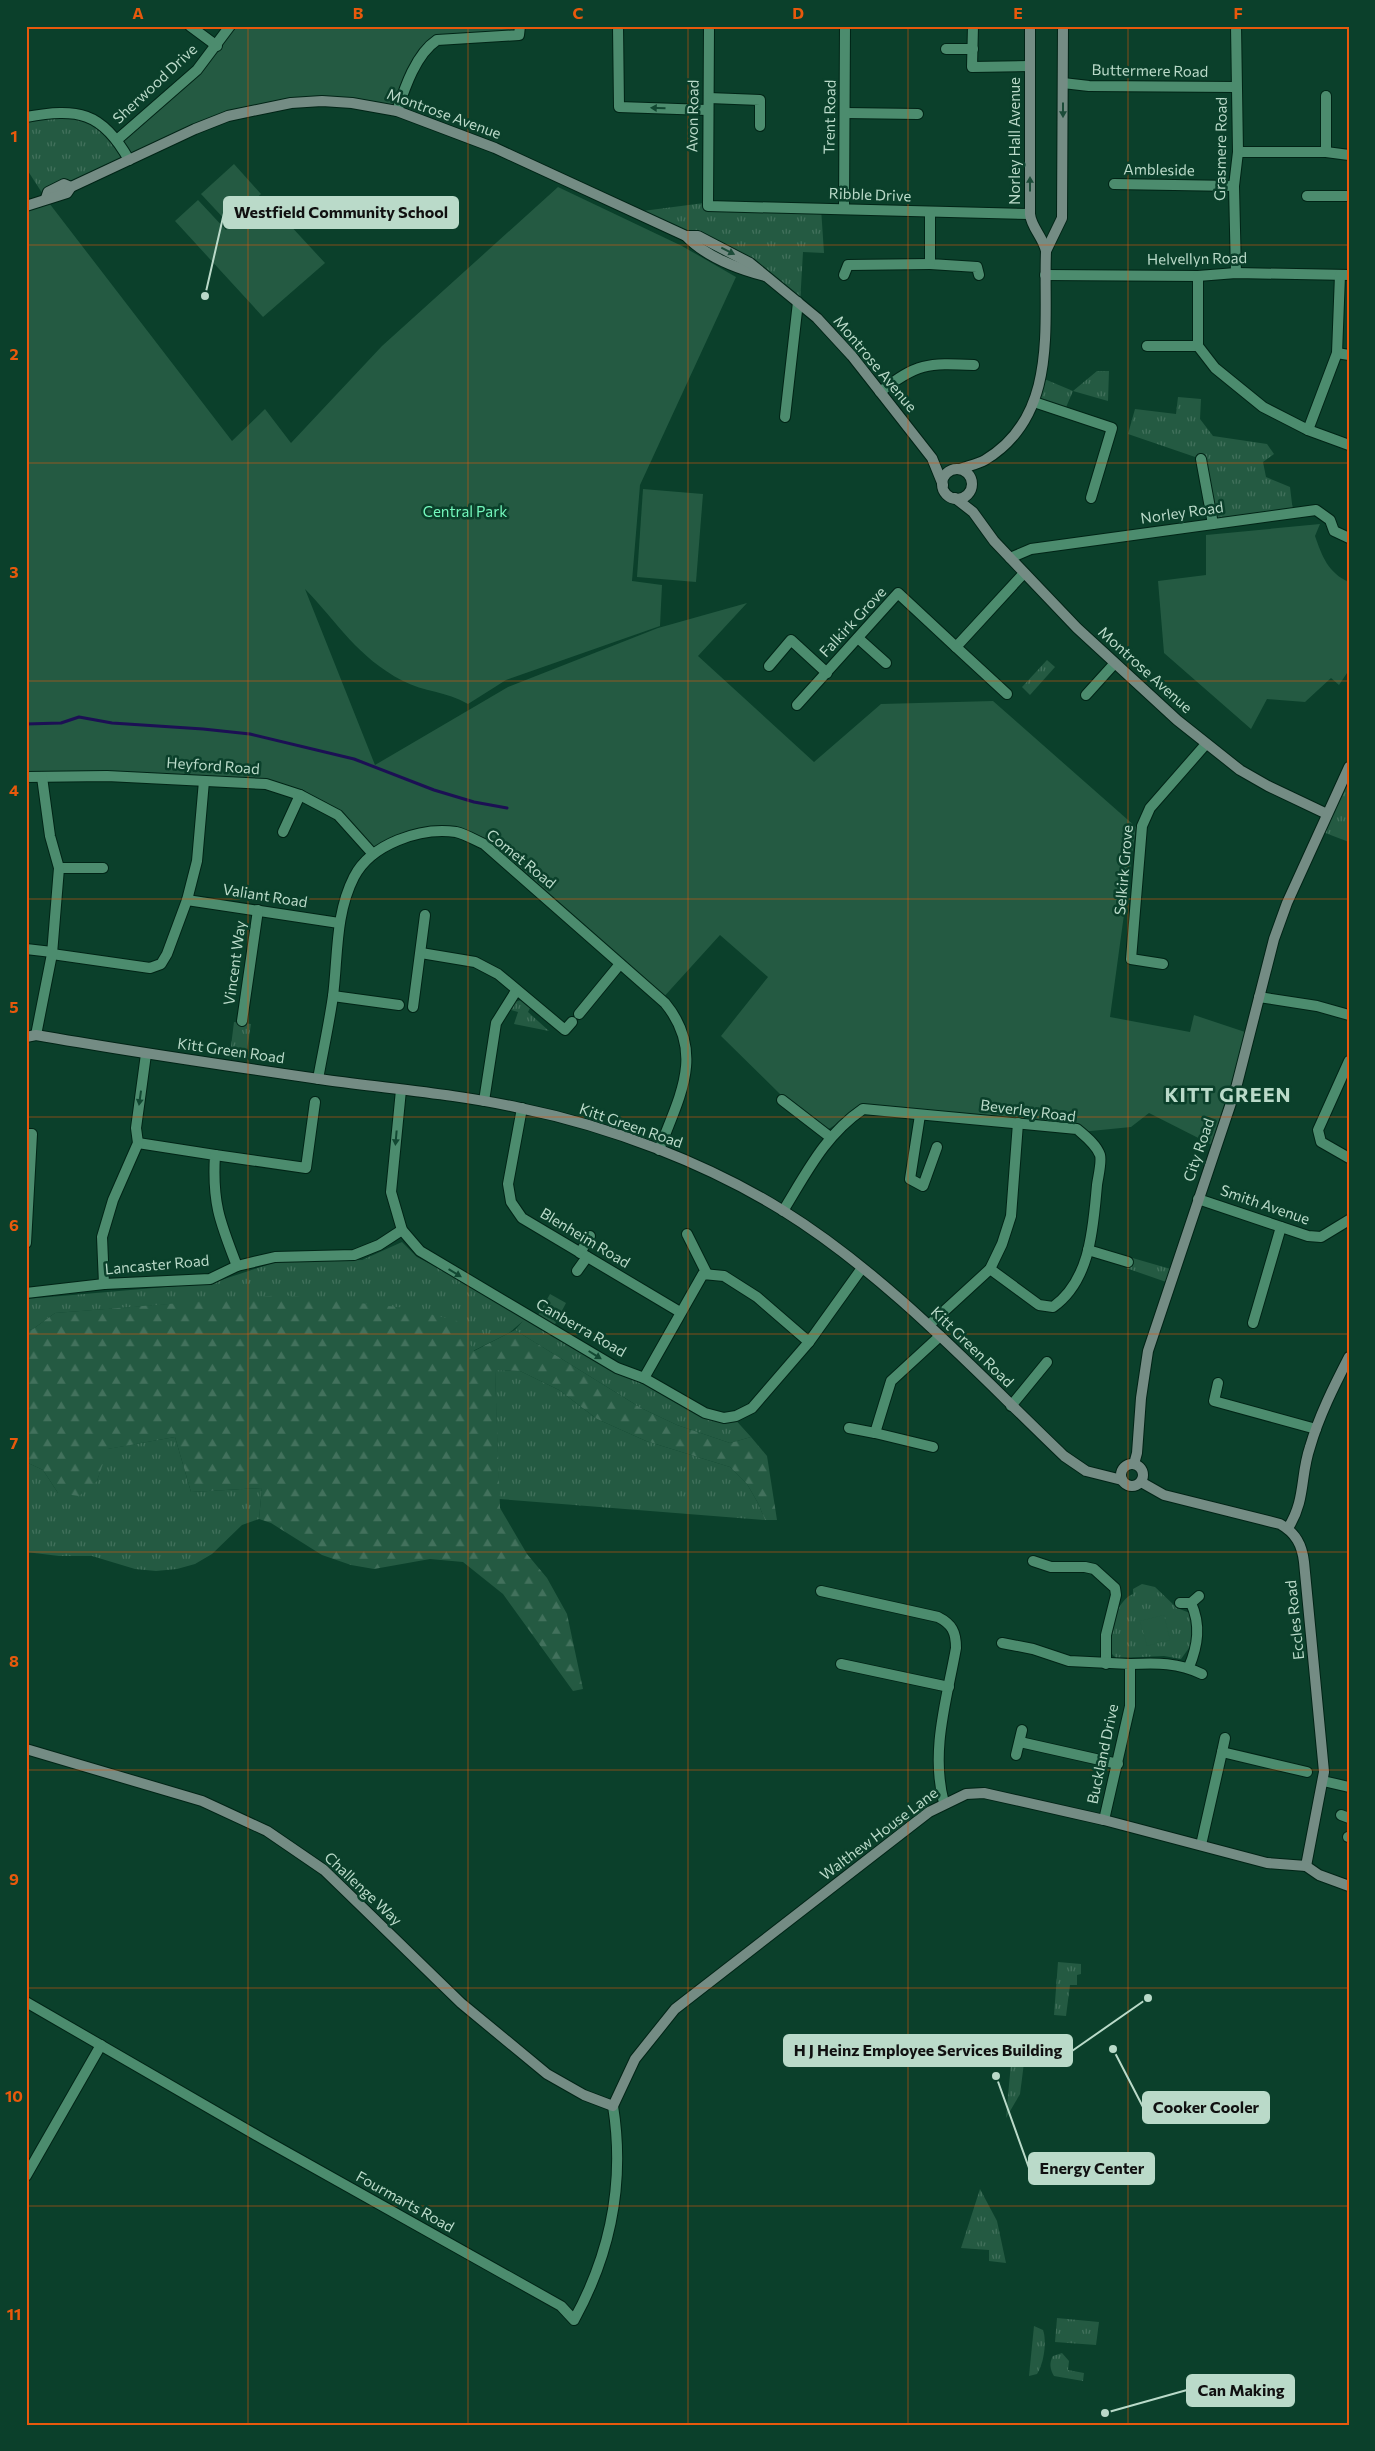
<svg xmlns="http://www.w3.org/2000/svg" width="1375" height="2451" viewBox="0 0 1375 2451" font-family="Commissioner,sans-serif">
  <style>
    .grass { fill: url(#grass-tufts) }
    .forest { fill: url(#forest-firs) }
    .park { fill: #245a42 }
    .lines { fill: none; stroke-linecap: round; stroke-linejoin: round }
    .stream { stroke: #1c1054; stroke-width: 3 }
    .street-casing { stroke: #012416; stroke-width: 12 }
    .secondary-casing { stroke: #012416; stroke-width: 12 }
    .street { stroke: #4c8c6e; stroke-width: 10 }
    .secondary { stroke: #748c84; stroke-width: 10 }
    .oneway { fill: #124832 }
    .oneway2 { fill: #1b4b38 }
    .grid { fill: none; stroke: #e8590c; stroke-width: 1; stroke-opacity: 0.55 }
    .labels { text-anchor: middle; stroke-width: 5; stroke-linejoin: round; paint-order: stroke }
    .street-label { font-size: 15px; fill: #badac9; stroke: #0b402b }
    .park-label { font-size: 15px; fill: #74f8bd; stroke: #0b402b }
    .district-label { font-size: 20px; font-weight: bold; letter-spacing: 1px; fill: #badac9; stroke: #0b402b }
    .leader { fill: none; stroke: #badac9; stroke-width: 2 }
    .callout-dot { fill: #badac9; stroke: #0b402b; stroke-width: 2 }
    .callout { fill: #badac9; stroke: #badac9; stroke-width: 2 }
    .callout-label { font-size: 16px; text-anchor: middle; font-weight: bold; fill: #111 }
    .neatline { fill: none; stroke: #e8590c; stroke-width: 2 }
    .grid-label { font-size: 16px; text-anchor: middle; font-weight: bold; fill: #e8590c }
  </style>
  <defs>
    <pattern id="grass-tufts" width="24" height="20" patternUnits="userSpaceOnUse" patternTransform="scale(1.25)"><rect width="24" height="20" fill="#245a42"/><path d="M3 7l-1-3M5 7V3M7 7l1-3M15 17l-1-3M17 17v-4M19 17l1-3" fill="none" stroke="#42715c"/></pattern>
    <pattern id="forest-firs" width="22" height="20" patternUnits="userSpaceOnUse" patternTransform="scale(1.25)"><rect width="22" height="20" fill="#245a42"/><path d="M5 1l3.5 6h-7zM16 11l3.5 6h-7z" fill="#42715c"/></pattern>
  </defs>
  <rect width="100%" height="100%" fill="#0b402b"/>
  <g class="grass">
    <path d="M44 114 94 120 129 160 46 199 26 168V121Z"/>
    <path d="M704 203 821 208 824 253 803 252 800 304 731 250 635 212Z"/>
    <path d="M1097 371H1109L1108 401 1073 391 1064 412 1034 402 1042 378 1073 391Z"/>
    <path d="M1178 397 1201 399 1200 419 1213 436 1267 444 1274 454 1263 462 1266 477 1290 487 1293 512 1213 524 1201 459 1128 434 1135 409 1176 414Z"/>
    <path d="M1047 660 1055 667 1030 695 1022 687Z"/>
    <path d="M1342 781 1349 782V842L1320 831Z"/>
    <path d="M521 1000 530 1008 528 1012 549 1031 514 1024 518 1012 511 1010 515 1002Z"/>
    <path d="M234 1022 251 1024 246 1056 230 1054Z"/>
    <path d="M402 1242 417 1257 536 1319 550 1294 566 1303 553 1328 700 1410 732 1416 751 1437 730 1443 677 1425 641 1408 515 1330 523 1321 509 1333 473 1351 173 1304 55 1313 33 1329 26 1331V1299L212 1283 276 1262 362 1260Z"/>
    <path d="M1129 1257 1174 1270 1169 1283 1126 1268Z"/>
    <path d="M495 1370 520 1371 559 1390 597 1419 646 1441 730 1467 747 1484 758 1503 765 1520 499 1499Z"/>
    <path d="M175 1437 191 1492 262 1488 259 1519 242 1525 212 1554 195 1564 177 1569 156 1571 135 1569 92 1556H59L26 1552V1462L43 1470 58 1493 97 1481 107 1449Z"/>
    <path d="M1142 1584 1155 1587 1177 1608 1190 1613 1194 1632 1192 1648H1189L1181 1659 1164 1656 1116 1658 1112 1654C1109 1635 1114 1602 1133 1594V1589Z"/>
    <path d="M1058 1962 1081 1964V1974L1077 1975V1985H1070L1066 2016 1054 2015Z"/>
    <path d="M1012 2052 1025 2055 1020 2094 1006 2118Z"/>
    <path d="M980 2189 997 2221 1006 2263 989 2261V2250L961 2248Z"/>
    <path d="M1057 2318 1099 2322 1096 2345 1055 2342Z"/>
    <path d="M1034 2326 1043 2330C1047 2341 1044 2363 1037 2374L1029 2376Z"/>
    <path d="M1062 2353 1069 2361 1068 2370 1084 2373 1083 2381 1054 2376C1050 2369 1049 2363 1053 2356Z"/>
  </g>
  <path class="forest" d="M282 1295 407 1308 457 1321 474 1351 515 1330 641 1408 677 1425 730 1443 751 1437 767 1456 777 1520H765L758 1503 747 1484 730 1467 646 1441 597 1419 559 1390 520 1371 495 1370 500 1508 527 1554 547 1578 567 1614 583 1689 573 1691 503 1594 463 1562 430 1559 374 1569 351 1565 322 1555 271 1523 259 1519 262 1488 191 1492 175 1437 108 1449 97 1481 79 1496 58 1493 43 1470 26 1462V1331L33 1329 55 1313Z"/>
  <g class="park">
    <path d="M228 26H519V35L434 42 397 111 322 101 228 116 129 160 118 139 168 97Z"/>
    <path d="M234 164 261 194 228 223 201 194Z"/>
    <path d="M558 187 682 246 736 277 640 485 632 581 662 585 660 626 506 680 468 704C446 691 424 692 403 681 357 657 339 624 305 589L375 765 508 687 658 628 747 603 698 656 814 762 881 704 993 701 1136 827 1110 1017 1190 1032 1194 1015 1245 1032 1248 1043 1216 1147 1149 1113 1131 1127 1081 1132 920 1115 869 1104 827 1130 780 1094 721 1036 768 977 720 935 661 1000 484 844 433 831 373 854 338 815 266 784 26 778V206L46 199 232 441 265 409 291 443 382 346Z"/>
    <path d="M263 196 325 263 263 317 175 221 198 200 226 230Z"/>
    <path d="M643 489 703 494 696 582 637 577Z"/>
    <path d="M1320 524 1315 536C1322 556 1328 573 1349 582V670L1339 685 1331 678 1305 702 1267 699 1251 729 1164 653 1158 581 1206 575V535Z"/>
    <path d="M1164 1615 1170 1640 1147 1646 1140 1621Z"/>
  </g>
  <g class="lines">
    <path class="stream" d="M26 724 61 723 79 717 112 723 203 729 250 734 354 759 434 790 474 802 507 808"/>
    <defs>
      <g id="street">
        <path d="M190 26 217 46"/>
        <path d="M618 26 619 107 707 110"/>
        <path d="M709 26C709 86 708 146 708 206L1030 214"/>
        <path d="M973 26 972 67 1030 66"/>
        <path d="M946 49H973"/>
        <path d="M1063 83 1089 86 1236 87"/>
        <path d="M709 98 760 100V126"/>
        <path d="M397 111C405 87 416 54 437 40L519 35 520 26"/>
        <path d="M845 113 918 114"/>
        <path d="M26 117C77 108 102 111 129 160"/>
        <path d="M118 139 197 70 230 26"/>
        <path d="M1238 152H1326L1349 155"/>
        <path d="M1326 152V96"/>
        <path d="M1114 184 1234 186"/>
        <path d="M1307 196H1349"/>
        <path d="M844 208 845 26"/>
        <path d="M930 212V264L977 267 979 275"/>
        <path d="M1236 273 1234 186 1238 152 1236 26"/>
        <path d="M844 275 848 265 930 264"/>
        <path d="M1045 275 1198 276 1236 273 1349 275"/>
        <path d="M1198 276V346L1215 368 1263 407 1308 430 1349 445"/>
        <path d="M1147 346H1198"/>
        <path d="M1337 353 1349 355"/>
        <path d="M880 392C917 363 927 363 974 365"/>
        <path d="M1034 402 1112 428 1091 498"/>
        <path d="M785 417 798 302"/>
        <path d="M1308 430 1337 353 1340 275"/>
        <path d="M1201 459 1213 524"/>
        <path d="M1010 558 1031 549 1316 510 1330 520 1334 531 1349 538"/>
        <path d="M858 638 886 663"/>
        <path d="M956 647 1007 694"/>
        <path d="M769 666 791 640 827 673"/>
        <path d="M1086 695 1114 664"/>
        <path d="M797 705 898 593 956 647 1024 573"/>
        <path d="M26 777 107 776 266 784 300 795 338 815 373 854"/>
        <path d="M283 832 300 795"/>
        <path d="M59 868H103"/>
        <path d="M187 900 339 923"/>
        <path d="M26 949 52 952"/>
        <path d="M421 953 475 962 498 974 565 1030 572 1022"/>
        <path d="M52 954 150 968 161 964 167 954 187 900 197 861 204 781"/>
        <path d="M1163 964 1131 959 1142 826 1150 808 1206 744"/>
        <path d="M333 996 399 1005"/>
        <path d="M1259 997 1317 1006 1349 1015"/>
        <path d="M413 1007 425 915"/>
        <path d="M579 1014 620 964"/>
        <path d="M242 1021 258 910"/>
        <path d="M36 1035 52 954 59 868 50 836 42 777"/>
        <path d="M1349 1061 1318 1130 1321 1142 1349 1158"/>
        <path d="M318 1079C323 1051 329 1024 333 996 338 957 335 914 354 877 371 844 420 827 456 832 465 834 475 840 484 844L665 1003C706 1053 679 1097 659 1150"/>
        <path d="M401 1090 391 1192 402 1230 420 1251 617 1368 644 1378 705 1413 724 1418 736 1416 752 1408 809 1342 862 1268"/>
        <path d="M782 1100 830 1137"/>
        <path d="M484 1101 496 1023 516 991"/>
        <path d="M522 1108 508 1184 511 1202 522 1218 680 1312"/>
        <path d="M920 1115 910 1179 923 1186 937 1147"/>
        <path d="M26 1134H32L26 1243"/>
        <path d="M138 1143 215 1155C212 1203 220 1222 237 1266"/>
        <path d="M215 1155 306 1168 315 1102"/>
        <path d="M1198 1199 1308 1236 1321 1237 1349 1220"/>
        <path d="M783 1211C807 1172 825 1135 863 1109L1077 1129C1085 1136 1096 1144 1100 1155 1102 1162 1098 1177 1097 1185 1093 1227 1091 1280 1053 1307L1039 1305 990 1269"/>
        <path d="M687 1234 707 1274"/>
        <path d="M1088 1250 1128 1262"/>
        <path d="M580 1253 590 1236"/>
        <path d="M577 1271 587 1257"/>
        <path d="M104 1284 102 1237 113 1200 138 1143 136 1128 146 1054"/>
        <path d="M26 1293 104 1284 210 1279 237 1266 275 1257 354 1255 379 1245 402 1230"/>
        <path d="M1253 1323 1281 1227"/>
        <path d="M929 1325 990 1269 1002 1244 1011 1216 1018 1123"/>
        <path d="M644 1378 703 1274 724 1276 757 1297 809 1342"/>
        <path d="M1218 1383 1214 1401 1316 1429"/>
        <path d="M1011 1406 1047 1362"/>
        <path d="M849 1428 875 1433"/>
        <path d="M933 1447 875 1433 891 1381 940 1336"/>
        <path d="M1033 1561 1051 1567H1085L1094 1569 1115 1588 1116 1595 1106 1635V1664"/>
        <path d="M821 1591 938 1617C952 1624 956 1632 956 1648 947 1699 930 1751 944 1803"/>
        <path d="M1180 1603H1191L1199 1596"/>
        <path d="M1002 1643 1033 1649 1069 1661 1130 1664V1706L1104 1820"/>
        <path d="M841 1664 949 1687"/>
        <path d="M1130 1664C1156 1663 1178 1662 1202 1674"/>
        <path d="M1189 1667C1198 1645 1201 1625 1191 1603"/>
        <path d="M1020 1742 1118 1764"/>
        <path d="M1222 1752 1225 1738"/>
        <path d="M1016 1755 1022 1730"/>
        <path d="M1323 1781 1349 1787"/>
        <path d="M1341 1815 1349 1818"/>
        <path d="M1348 1837H1349"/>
        <path d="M1201 1845 1222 1752 1307 1772"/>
        <path d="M26 2002 263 2139 561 2306 574 2320C611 2253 625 2182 613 2106"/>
        <path d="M26 2176 101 2045"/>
      </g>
      <g id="secondary">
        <path d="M46 198 48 192 64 184 71 187"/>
        <path d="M26 206 67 193 71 187 195 129 228 116 291 103 322 101 352 103 397 111 495 148 686 236C705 256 738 269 765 276"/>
        <path d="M686 236H698L750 263 817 318 852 356 932 458 943 485"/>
        <path d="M1046 251 1062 218 1063 26"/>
        <path d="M960 469C968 466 978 464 985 460 1060 415 1043 323 1046 251 1043 237 1031 227 1030 214V26"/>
        <circle cx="957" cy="484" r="15"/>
        <path d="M955 498 973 512 994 541 1077 628 1177 720 1240 770 1268 786 1327 814"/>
        <path d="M26 1037 36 1035C132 1052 229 1066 326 1080 391 1089 457 1094 520 1108 609 1126 706 1163 782 1210 887 1275 976 1372 1064 1456L1086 1471 1122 1480"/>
        <circle cx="1132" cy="1475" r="11"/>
        <path d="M1134 1464 1137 1453 1141 1398 1148 1351 1236 1088 1274 939 1287 903 1349 767"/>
        <path d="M1141 1482 1164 1495 1280 1524C1296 1533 1302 1545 1304 1562L1324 1772 1306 1866"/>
        <path d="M1288 1528C1306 1500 1300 1476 1310 1447 1319 1416 1334 1386 1349 1357"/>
        <path d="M26 1749 202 1801 267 1831 324 1870 461 2003 547 2074 584 2095 613 2106 635 2059 675 2009 929 1812 966 1794 984 1793 1104 1820 1267 1863 1306 1866 1319 1875 1349 1886"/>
      </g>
    </defs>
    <use href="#street" class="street-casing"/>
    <use href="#secondary" class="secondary-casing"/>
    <use href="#street" class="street"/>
    <use href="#secondary" class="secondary"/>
  </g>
  <defs><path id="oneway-solid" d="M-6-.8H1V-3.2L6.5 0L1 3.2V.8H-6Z" transform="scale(1.25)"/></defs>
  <g class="oneway">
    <use href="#oneway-solid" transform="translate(658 108) rotate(-178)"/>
    <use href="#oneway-solid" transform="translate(140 1098) rotate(98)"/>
    <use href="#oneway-solid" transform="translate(396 1138) rotate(95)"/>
    <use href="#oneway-solid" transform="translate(455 1273) rotate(31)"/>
    <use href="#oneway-solid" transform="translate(595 1355) rotate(32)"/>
  </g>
  <g class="oneway2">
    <use href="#oneway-solid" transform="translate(1063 110) rotate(90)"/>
    <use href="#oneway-solid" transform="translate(1030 184) rotate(-90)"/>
    <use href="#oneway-solid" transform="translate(728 251) rotate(27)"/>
  </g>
  <path class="grid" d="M248 26V2425M468 26V2425M688 26V2425M908 26V2425M1128 26V2425M26 245H1349M26 463H1349M26 681H1349M26 899H1349M26 1117H1349M26 1334H1349M26 1552H1349M26 1770H1349M26 1988H1349M26 2206H1349"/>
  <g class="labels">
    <g class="street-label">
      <text transform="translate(1150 71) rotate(1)" y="5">Buttermere Road</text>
      <text transform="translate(155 84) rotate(-43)" y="5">Sherwood Drive</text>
      <text transform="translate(444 114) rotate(20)" y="5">Montrose Avenue</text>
      <text transform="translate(693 116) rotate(-89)" y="5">Avon Road</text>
      <text transform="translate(830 117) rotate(-89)" y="5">Trent Road</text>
      <text transform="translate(1015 141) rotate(-90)" y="5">Norley Hall Avenue</text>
      <text transform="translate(1221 149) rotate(-89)" y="5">Grasmere Road</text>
      <text transform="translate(1159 170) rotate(1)" y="5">Ambleside</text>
      <text transform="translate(870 195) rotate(2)" y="5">Ribble Drive</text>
      <text transform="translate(1197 259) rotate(-1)" y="5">Helvellyn Road</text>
      <text transform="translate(875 364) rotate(50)" y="5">Montrose Avenue</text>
      <text transform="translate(1182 513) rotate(-8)" y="5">Norley Road</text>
      <text transform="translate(853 622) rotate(-47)" y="5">Falkirk Grove</text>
      <text transform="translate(1145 670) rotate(42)" y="5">Montrose Avenue</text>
      <text transform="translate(213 766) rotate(4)" y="5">Heyford Road</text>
      <text transform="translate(521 859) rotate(39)" y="5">Comet Road</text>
      <text transform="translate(1124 870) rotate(-85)" y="5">Selkirk Grove</text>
      <text transform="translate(265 896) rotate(9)" y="5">Valiant Road</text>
      <text transform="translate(235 963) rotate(-82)" y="5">Vincent Way</text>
      <text transform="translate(231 1051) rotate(8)" y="5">Kitt Green Road</text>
      <text transform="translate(1028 1111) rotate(7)" y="5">Beverley Road</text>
      <text transform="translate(631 1126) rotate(19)" y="5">Kitt Green Road</text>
      <text transform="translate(1199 1150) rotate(-71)" y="5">City Road</text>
      <text transform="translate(1265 1205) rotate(19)" y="5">Smith Avenue</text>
      <text transform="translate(585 1238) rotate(31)" y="5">Blenheim Road</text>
      <text transform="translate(157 1265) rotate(-5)" y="5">Lancaster Road</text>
      <text transform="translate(581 1328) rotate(30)" y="5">Canberra Road</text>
      <text transform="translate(972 1347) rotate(44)" y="5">Kitt Green Road</text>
      <text transform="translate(1295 1620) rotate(-96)" y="5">Eccles Road</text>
      <text transform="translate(1103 1754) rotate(-78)" y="5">Buckland Drive</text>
      <text transform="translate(879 1834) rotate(-37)" y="5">Walthew House Lane</text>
      <text transform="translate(363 1889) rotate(43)" y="5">Challenge Way</text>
      <text transform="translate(405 2202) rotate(29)" y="5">Fourmarts Road</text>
    </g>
    <g class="park-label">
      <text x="465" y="517">Central Park</text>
    </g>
    <g class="district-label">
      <text x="1228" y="1102">KITT GREEN</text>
    </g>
  </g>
  <path class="leader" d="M205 296L224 213M1148 1998L1072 2051M1113 2049L1143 2107M996 2076L1029 2168M1105 2413L1187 2390"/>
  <g class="callout-dot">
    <circle cx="205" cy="296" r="5"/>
    <circle cx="1148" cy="1998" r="5"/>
    <circle cx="1113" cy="2049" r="5"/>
    <circle cx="996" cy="2076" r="5"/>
    <circle cx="1105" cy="2413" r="5"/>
  </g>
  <g class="callout">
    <rect x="224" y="197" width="234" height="31" rx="5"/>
    <rect x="784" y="2035" width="288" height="31" rx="5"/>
    <rect x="1143" y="2092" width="126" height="31" rx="5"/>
    <rect x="1029" y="2153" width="125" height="31" rx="5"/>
    <rect x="1187" y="2375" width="107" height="31" rx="5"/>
  </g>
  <g class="callout-label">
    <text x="341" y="218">Westfield Community School</text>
    <text x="928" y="2056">H J Heinz Employee Services Building</text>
    <text x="1206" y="2113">Cooker Cooler</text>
    <text x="1092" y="2174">Energy Center</text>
    <text x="1241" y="2396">Can Making</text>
  </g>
  <rect width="1375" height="2451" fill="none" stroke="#0b402b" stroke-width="55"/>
  <rect x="28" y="28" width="1320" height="2396" class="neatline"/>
  <g class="grid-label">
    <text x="138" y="19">A</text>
    <text x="358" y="19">B</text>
    <text x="578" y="19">C</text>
    <text x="798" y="19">D</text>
    <text x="1018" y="19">E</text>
    <text x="1238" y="19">F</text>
    <text x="14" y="142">1</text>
    <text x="14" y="360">2</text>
    <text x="14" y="578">3</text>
    <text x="14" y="796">4</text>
    <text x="14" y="1013">5</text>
    <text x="14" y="1231">6</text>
    <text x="14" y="1449">7</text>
    <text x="14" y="1667">8</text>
    <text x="14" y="1885">9</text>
    <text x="14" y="2102">10</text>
    <text x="14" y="2320">11</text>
  </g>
</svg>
